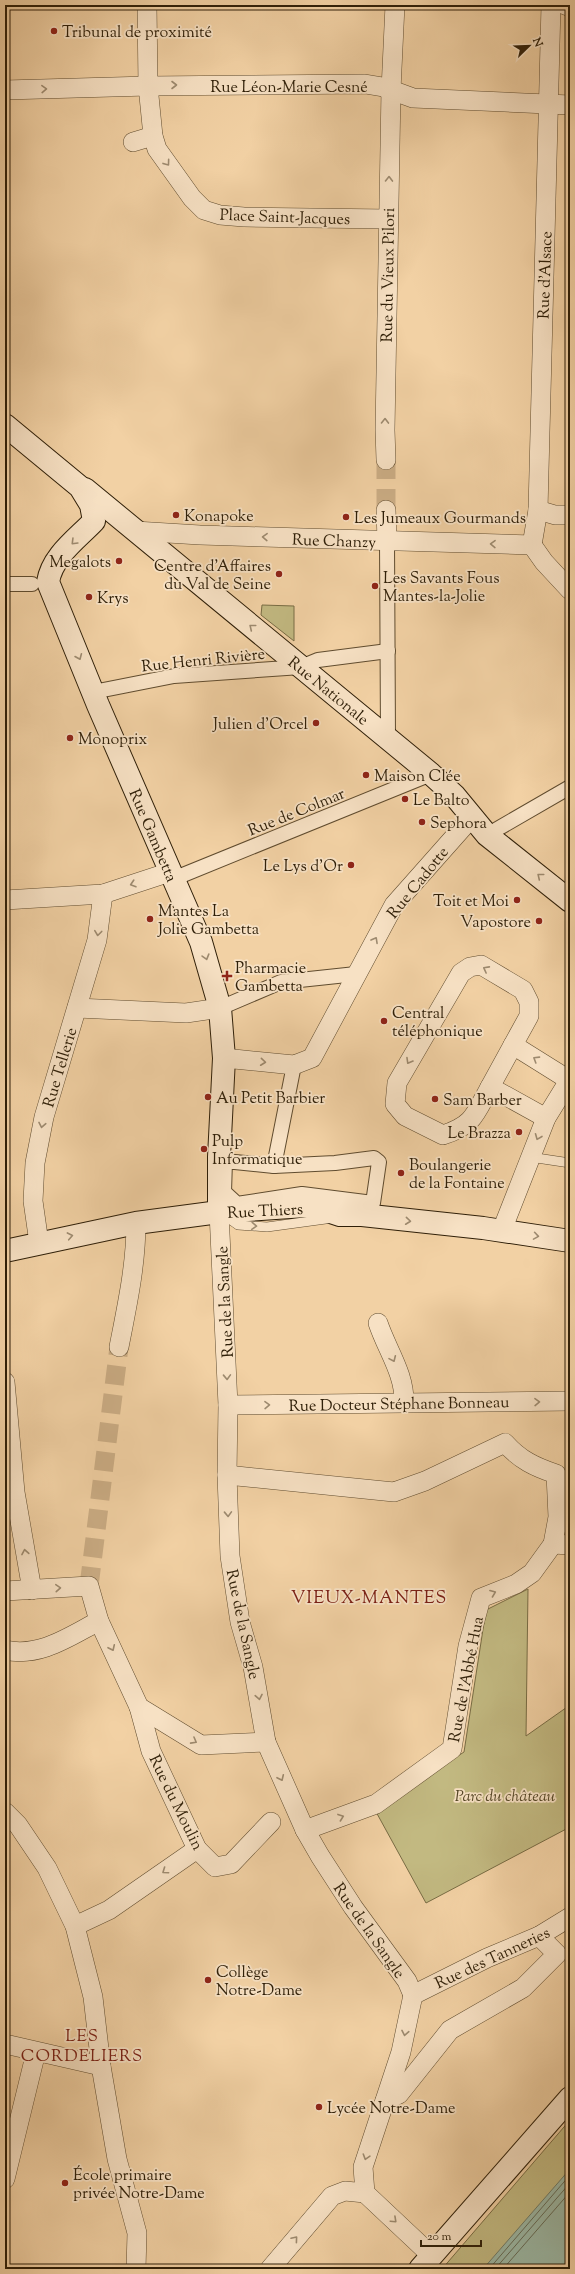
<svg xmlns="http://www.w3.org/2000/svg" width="575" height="2274" viewBox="0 0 575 2274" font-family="'Sorts Mill Goudy',serif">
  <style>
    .green { fill: #c2b981; stroke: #786c44 }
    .water { fill: #9bb7a4; stroke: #707a66 }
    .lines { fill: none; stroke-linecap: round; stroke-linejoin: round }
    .shore { stroke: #656b56; stroke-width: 1 }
    .minor-tunnel { stroke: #cbad85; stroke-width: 19; stroke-dasharray: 19 10; stroke-linecap: butt }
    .service-casing { stroke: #604c2f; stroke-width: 10 }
    .pedestrian-casing { stroke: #604c2f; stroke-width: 16 }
    .minor-casing { stroke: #604c2f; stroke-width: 20 }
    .secondary-casing { stroke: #2f1f08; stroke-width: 24 }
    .service { stroke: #f7e1c4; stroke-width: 9 }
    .pedestrian { stroke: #f7e1c4; stroke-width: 14 }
    .minor { stroke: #f7e1c4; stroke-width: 19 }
    .secondary { stroke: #f7e1c4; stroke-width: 22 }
    .oneway { stroke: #9d8a6f }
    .poi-dot { fill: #8f2418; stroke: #f7e1c4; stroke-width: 1.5 }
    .labels { text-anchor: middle; stroke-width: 3.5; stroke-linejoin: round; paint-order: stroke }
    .poi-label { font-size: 16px; fill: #2f1f08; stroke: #f7e1c4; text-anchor: start }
    .street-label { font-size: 16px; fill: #2f1f08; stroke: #f7e1c4 }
    .park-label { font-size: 16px; font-style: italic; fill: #544626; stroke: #f7e1c4 }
    .neighbourhood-label { font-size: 17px; letter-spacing: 1px; fill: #7a1f14; stroke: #f7e1c4 }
    .quarter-label { font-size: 18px; letter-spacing: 1px; fill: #7a1f14; stroke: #f7e1c4 }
  </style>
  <rect width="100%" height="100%" fill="#f2d1a4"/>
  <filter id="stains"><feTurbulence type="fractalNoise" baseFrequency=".005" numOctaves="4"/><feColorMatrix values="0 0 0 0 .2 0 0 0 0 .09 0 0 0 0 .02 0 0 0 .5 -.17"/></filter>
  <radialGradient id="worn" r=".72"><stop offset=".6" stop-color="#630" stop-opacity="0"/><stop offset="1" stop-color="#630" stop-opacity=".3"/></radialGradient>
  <g class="green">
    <path d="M262 605 294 606V641L261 615Z"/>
    <path d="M528 1589 526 1736 570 1705V1827L426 1903 375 1810 464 1752 486 1610Z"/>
    <path d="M570 2120V2171L492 2269H442Z"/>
  </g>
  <path class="water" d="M570 2169V2269H483Z"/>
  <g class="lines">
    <g class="shore">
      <path d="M489 2269 570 2175"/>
      <path d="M495 2269 570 2183"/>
      <path d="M503 2269 570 2192"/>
    </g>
    <g class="minor-tunnel">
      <path d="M386 460V510"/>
      <path d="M89 1586 119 1347"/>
    </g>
    <defs>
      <g id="service">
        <path d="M530 1157 570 1163"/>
        <path d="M224 1215 238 1225 267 1227 333 1218"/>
      </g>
      <g id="pedestrian">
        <path d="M387 541 388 738"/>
        <path d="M5 584H32"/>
        <path d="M93 692 174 676 301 667 318 660 388 651"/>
        <path d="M487 835 570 787"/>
        <path d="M173 879 431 774"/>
        <path d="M220 1008 281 982 356 974"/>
        <path d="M374 1158 379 1162 373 1203 302 1194 237 1204 224 1192 225 1161 274 1166 335 1163Z"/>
        <path d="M274 1166 294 1065"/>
      </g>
      <g id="minor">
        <path d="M147 5 148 86 153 136 157 149 192 198 204 210 220 215 244 217 388 219"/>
        <path d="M565 5 570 7"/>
        <path d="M5 90 148 86 365 84 383 87 413 98 570 105"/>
        <path d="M133 142 153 136"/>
        <path d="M386 460 385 430 391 90 395 5"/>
        <path d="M386 510 387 541"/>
        <path d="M538 510 555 515H570"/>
        <path d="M135 531 200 535 532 545"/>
        <path d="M532 545 538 510 551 5"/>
        <path d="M532 545 544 562 570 590"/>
        <path d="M5 900 103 894 170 872"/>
        <path d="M77 1008 186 1013 220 1008"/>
        <path d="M224 1058 294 1065 312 1058 394 905 472 817"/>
        <path d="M490 1087 513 1045"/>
        <path d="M546 1118 490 1087C475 1114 474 1125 443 1135L405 1116 395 1104 397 1083 461 973 470 967 481 965 523 990 529 1002V1016L513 1045 569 1080"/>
        <path d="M219 1212 228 1405 227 1475 230 1556 240 1622 253 1667 266 1742 305 1830 320 1856 353 1907 407 1981 413 1995"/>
        <path d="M502 1230 546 1118 570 1079"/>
        <path d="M39 1243 33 1201 35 1163 44 1117 97 940 103 894"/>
        <path d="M378 1323C387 1350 405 1374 404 1403"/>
        <path d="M119 1347C127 1306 136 1265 136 1223"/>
        <path d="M5 1382 15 1492 32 1590"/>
        <path d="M228 1405 570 1401"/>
        <path d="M227 1475 394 1492 425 1481 505 1443C520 1460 535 1467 556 1474L558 1517 553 1544 532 1573 516 1584 481 1598 468 1646 452 1749 376 1804 305 1830"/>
        <path d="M553 1544 570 1545"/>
        <path d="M5 1591 89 1586 99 1621 139 1707 201 1745 266 1742"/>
        <path d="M5 1650C40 1658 70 1636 99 1621"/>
        <path d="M139 1707 151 1751 197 1849 215 1867 231 1864 271 1822"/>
        <path d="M5 1812 18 1825 47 1868 75 1926 93 1997 101 2066 117 2159 137 2233 136 2269"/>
        <path d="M75 1926 109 1910 197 1849"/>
        <path d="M413 1995 487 1958 539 1936 570 1917"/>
        <path d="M5 2044 101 2066"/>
        <path d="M385 2101 399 2094 450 2030 523 1988 557 1954 539 1936"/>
        <path d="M5 2179 36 2052"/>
        <path d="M365 2193 363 2167 401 2052 413 1995"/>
        <path d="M365 2193 432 2256"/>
        <path d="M270 2269 332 2196 345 2191 365 2193"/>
      </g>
      <g id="secondary">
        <path d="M5 425 80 487 91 505 94 521C77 539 52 556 48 582L98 705 201 942 220 1008 224 1058 219 1157V1212"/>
        <path d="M85 489 431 774 454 795 487 835 570 901"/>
        <path d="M5 1251 136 1223 219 1212 305 1206 322 1209 340 1215H362L483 1228 570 1241"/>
        <path d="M420 2269 570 2098"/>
      </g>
    </defs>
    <use href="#service" class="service-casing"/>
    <use href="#pedestrian" class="pedestrian-casing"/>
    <use href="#minor" class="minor-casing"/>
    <use href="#secondary" class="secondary-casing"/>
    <use href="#service" class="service"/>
    <use href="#pedestrian" class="pedestrian"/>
    <use href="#minor" class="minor"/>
    <use href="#secondary" class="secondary"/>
  </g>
  <defs><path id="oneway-chevron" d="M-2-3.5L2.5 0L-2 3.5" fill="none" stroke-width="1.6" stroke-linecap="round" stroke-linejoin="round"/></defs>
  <g class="oneway">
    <use href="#oneway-chevron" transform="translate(174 85)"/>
    <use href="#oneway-chevron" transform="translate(44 89) rotate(-2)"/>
    <use href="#oneway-chevron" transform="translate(167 163) rotate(54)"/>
    <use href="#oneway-chevron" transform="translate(389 179) rotate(-89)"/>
    <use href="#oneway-chevron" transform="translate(385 421) rotate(-89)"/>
    <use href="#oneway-chevron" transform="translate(265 537) rotate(-178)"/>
    <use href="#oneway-chevron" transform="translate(74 542) rotate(135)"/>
    <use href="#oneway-chevron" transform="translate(493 544) rotate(-179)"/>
    <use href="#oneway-chevron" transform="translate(252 627) rotate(-141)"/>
    <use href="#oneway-chevron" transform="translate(79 657) rotate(67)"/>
    <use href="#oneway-chevron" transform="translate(540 876) rotate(-141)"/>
    <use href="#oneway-chevron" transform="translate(133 884) rotate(162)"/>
    <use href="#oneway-chevron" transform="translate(98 933) rotate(97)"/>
    <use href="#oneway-chevron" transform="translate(375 940) rotate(-61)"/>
    <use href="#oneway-chevron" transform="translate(206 957) rotate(74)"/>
    <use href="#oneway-chevron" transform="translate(486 969) rotate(-152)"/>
    <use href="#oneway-chevron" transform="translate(536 1059) rotate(-148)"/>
    <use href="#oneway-chevron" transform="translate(409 1061) rotate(120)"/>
    <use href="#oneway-chevron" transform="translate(263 1062) rotate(6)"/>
    <use href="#oneway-chevron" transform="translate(42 1125) rotate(101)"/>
    <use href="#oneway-chevron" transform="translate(538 1137) rotate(112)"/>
    <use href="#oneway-chevron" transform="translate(408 1221) rotate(6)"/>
    <use href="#oneway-chevron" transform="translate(254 1226) rotate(4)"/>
    <use href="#oneway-chevron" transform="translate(70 1236) rotate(-11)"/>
    <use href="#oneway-chevron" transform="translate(536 1236) rotate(9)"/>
    <use href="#oneway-chevron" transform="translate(393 1359) rotate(66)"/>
    <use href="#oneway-chevron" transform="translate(227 1377) rotate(88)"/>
    <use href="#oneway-chevron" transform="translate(537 1402) rotate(-1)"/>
    <use href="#oneway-chevron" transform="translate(267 1405) rotate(-1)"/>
    <use href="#oneway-chevron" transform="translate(228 1514) rotate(88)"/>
    <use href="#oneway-chevron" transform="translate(25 1552) rotate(-100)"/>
    <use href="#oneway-chevron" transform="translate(58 1588) rotate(-4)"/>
    <use href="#oneway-chevron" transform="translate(493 1593) rotate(-21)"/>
    <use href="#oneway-chevron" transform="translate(112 1648) rotate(65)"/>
    <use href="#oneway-chevron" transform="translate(259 1697) rotate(79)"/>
    <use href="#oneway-chevron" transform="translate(194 1741) rotate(29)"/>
    <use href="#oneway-chevron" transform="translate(281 1778) rotate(65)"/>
    <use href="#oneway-chevron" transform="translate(341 1817) rotate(-20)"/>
    <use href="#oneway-chevron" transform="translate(165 1871) rotate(145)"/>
    <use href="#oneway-chevron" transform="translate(405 2033) rotate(101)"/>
    <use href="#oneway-chevron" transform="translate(366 2157) rotate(107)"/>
    <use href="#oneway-chevron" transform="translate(394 2220) rotate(43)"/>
    <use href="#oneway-chevron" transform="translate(295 2239) rotate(-50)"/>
  </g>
  <g class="poi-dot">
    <circle cx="54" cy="31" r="4"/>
    <circle cx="176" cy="515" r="4"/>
    <circle cx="346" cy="517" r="4"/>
    <circle cx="119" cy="561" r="4"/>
    <circle cx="279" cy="574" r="4"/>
    <circle cx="375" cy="586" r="4"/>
    <circle cx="89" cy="597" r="4"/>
    <circle cx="316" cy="723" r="4"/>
    <circle cx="70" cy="738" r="4"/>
    <circle cx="366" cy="775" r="4"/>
    <circle cx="405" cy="799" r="4"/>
    <circle cx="422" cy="822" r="4"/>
    <circle cx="351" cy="865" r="4"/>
    <circle cx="517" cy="900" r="4"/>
    <circle cx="150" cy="919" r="4"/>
    <circle cx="539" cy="921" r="4"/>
    <path d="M225 970h4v4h4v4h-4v4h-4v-4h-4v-4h4z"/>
    <circle cx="384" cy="1021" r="4"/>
    <circle cx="208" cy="1097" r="4"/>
    <circle cx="435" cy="1099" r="4"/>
    <circle cx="519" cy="1132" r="4"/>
    <circle cx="204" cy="1149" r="4"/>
    <circle cx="401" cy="1173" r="4"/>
    <circle cx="208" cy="1980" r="4"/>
    <circle cx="319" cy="2107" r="4"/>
    <circle cx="65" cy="2183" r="4"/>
  </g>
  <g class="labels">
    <g class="poi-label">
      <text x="62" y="37">Tribunal de proximité</text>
      <text x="184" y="521">Konapoke</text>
      <text x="354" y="523">Les Jumeaux Gourmands</text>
      <text x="111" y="567" text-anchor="end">Megalots</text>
      <text x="271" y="571" text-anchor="end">Centre d'Affaires<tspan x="271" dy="18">du Val de Seine</tspan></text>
      <text x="383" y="583">Les Savants Fous<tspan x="383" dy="18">Mantes-la-Jolie</tspan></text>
      <text x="97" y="603">Krys</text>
      <text x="308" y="729" text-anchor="end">Julien d'Orcel</text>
      <text x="78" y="744">Monoprix</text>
      <text x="374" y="781">Maison Clée</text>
      <text x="413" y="805">Le Balto</text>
      <text x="430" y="828">Sephora</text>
      <text x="343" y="871" text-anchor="end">Le Lys d'Or</text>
      <text x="509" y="906" text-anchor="end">Toit et Moi</text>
      <text x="158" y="916">Mantes La<tspan x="158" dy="18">Jolie Gambetta</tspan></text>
      <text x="531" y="927" text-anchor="end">Vapostore</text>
      <text x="235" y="973">Pharmacie<tspan x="235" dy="18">Gambetta</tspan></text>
      <text x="392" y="1018">Central<tspan x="392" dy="18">téléphonique</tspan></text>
      <text x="216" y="1103">Au Petit Barbier</text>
      <text x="443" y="1105">Sam Barber</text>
      <text x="511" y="1138" text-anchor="end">Le Brazza</text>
      <text x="212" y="1146">Pulp<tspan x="212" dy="18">Informatique</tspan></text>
      <text x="409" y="1170">Boulangerie<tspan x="409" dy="18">de la Fontaine</tspan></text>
      <text x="216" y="1977">Collège<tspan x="216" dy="18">Notre-Dame</tspan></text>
      <text x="327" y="2113">Lycée Notre-Dame</text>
      <text x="73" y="2180">École primaire<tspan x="73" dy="18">privée Notre-Dame</tspan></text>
    </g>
    <g class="street-label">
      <text x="289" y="92">Rue Léon-Marie Cesné</text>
      <text transform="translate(285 216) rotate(2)" y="6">Place Saint-Jacques</text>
      <text transform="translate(387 275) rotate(-89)" y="6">Rue du Vieux Pilori</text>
      <text transform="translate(544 275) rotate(-88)" y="6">Rue d'Alsace</text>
      <text transform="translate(334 540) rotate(2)" y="6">Rue Chanzy</text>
      <text transform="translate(203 659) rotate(-6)" y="6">Rue Henri Rivière</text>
      <text transform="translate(329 690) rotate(39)" y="6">Rue Nationale</text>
      <text transform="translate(296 811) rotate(-22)" y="6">Rue de Colmar</text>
      <text transform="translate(154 835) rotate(67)" y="6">Rue Gambetta</text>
      <text transform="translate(417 882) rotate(-51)" y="6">Rue Cadotte</text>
      <text transform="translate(59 1067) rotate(-73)" y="6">Rue Tellerie</text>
      <text transform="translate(265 1210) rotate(-3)" y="6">Rue Thiers</text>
      <text transform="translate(224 1302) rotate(-93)" y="6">Rue de la Sangle</text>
      <text transform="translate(399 1403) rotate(-1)" y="6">Rue Docteur Stéphane Bonneau</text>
      <text transform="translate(244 1624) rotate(78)" y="6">Rue de la Sangle</text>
      <text transform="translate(465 1679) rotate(-79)" y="6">Rue de l'Abbé Hua</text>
      <text transform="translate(177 1802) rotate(64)" y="6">Rue du Moulin</text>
      <text transform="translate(370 1930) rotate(55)" y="6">Rue de la Sangle</text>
      <text transform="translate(492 1957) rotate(-25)" y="6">Rue des Tanneries</text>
    </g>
    <g class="park-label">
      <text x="505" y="1801">Parc du château</text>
    </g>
    <g class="neighbourhood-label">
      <text x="82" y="2041">LES<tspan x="82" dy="20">CORDELIERS</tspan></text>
    </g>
    <g class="quarter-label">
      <text x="369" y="1603">VIEUX-MANTES</text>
    </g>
  </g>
  <rect width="575" height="2274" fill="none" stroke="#f2d1a4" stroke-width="20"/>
  <rect x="6" y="6" width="563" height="2262" fill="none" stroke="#2f1f08" stroke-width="2"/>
  <rect x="10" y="10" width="555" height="2254" fill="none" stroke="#2f1f08"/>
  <g transform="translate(529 46) rotate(67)" stroke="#f7e1c4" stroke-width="3" paint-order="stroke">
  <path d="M0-3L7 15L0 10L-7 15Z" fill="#2f1f08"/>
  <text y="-6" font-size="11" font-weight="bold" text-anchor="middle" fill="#2f1f08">N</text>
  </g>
  <path d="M421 2240v6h60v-6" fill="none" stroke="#2f1f08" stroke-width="2"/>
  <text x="427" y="2240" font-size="12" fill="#2f1f08" stroke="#f7e1c4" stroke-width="3" paint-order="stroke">20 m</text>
  <rect width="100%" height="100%" filter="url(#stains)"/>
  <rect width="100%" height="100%" fill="url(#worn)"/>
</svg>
